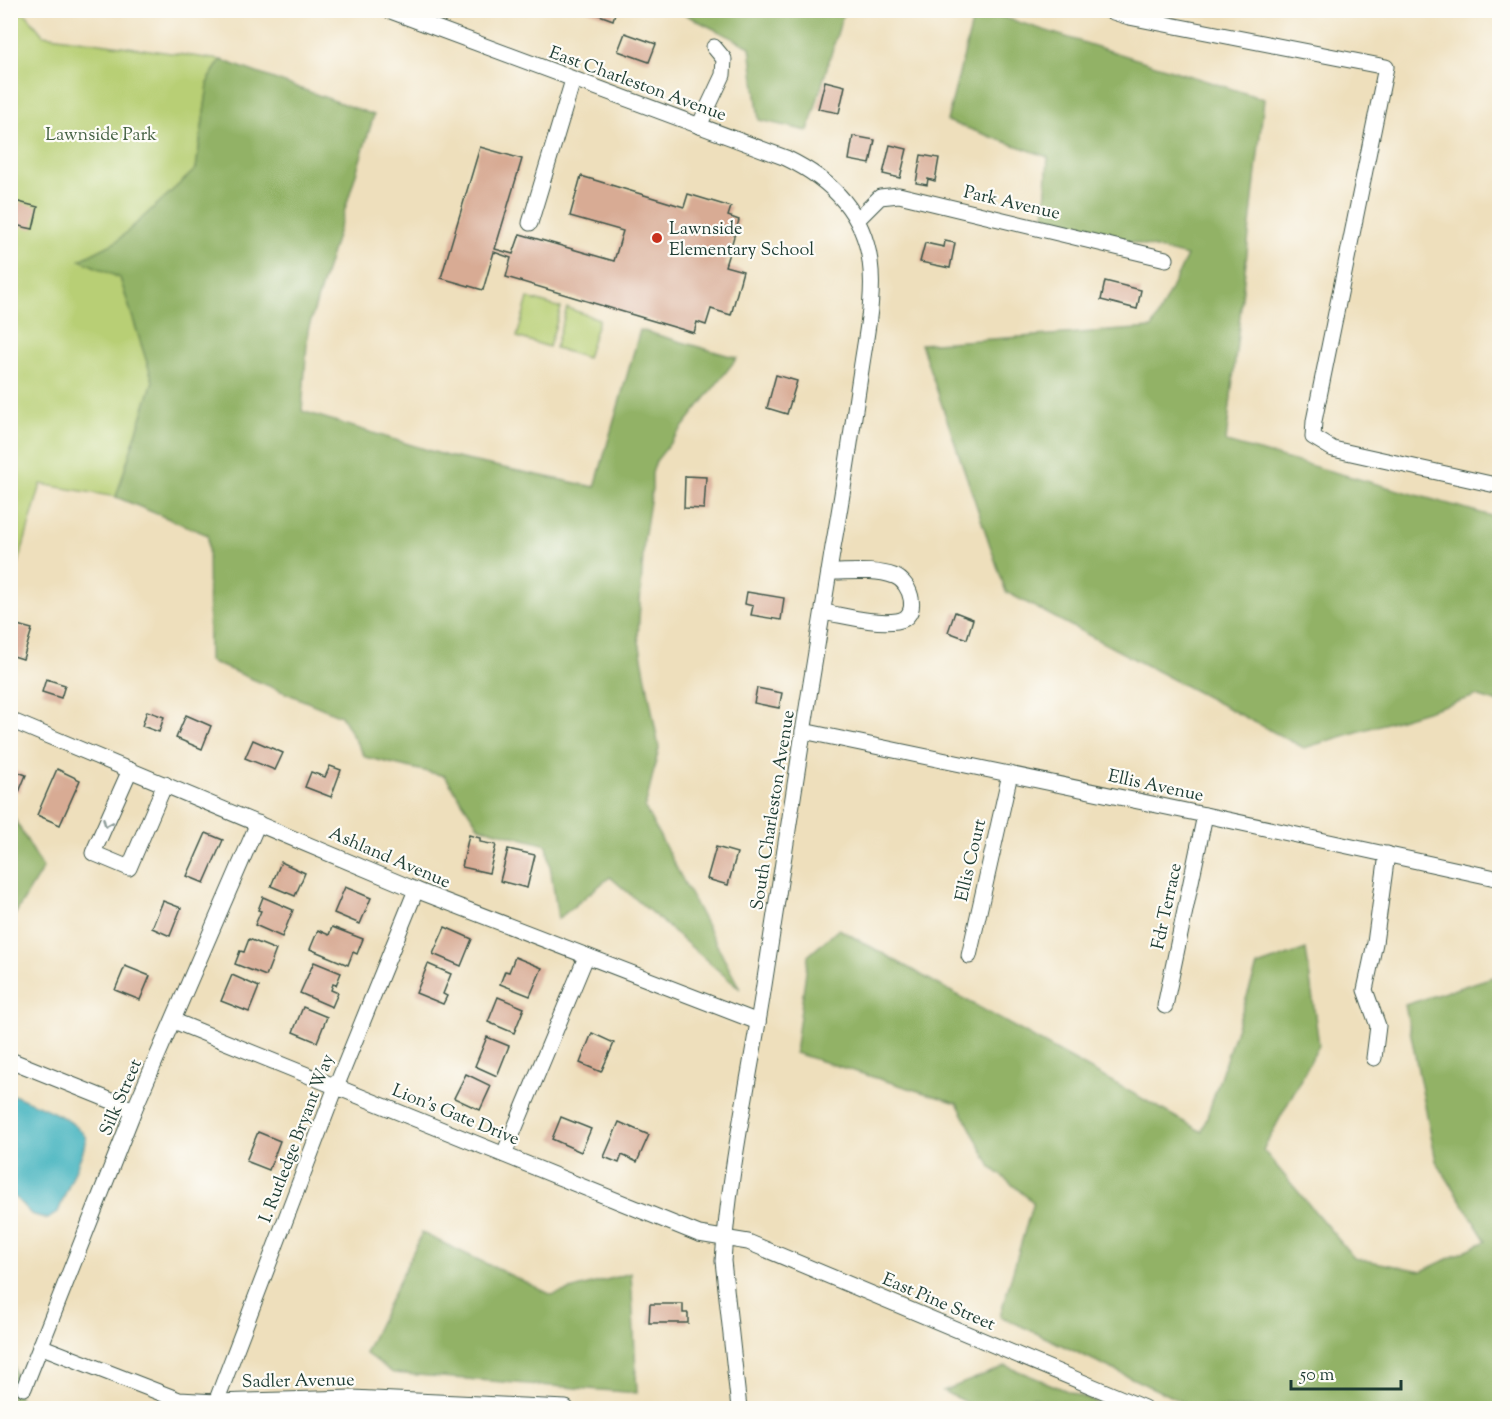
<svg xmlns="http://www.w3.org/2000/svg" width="1510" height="1419" viewBox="0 0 1510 1419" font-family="'Sorts Mill Goudy',serif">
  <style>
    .green { fill: #b8cf74; stroke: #6c8654; stroke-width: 1.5 }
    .forest { fill: #92b266; stroke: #58784d; stroke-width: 1.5 }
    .water { fill: #45b4bf; stroke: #32787a; stroke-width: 1.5 }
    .building { fill: #d8ab94 }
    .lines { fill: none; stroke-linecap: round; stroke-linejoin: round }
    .minor-casing { stroke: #3e5548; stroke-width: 17 }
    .minor { stroke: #fff; stroke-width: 15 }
    .oneway { stroke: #8f9e9a }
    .poi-dot { fill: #c8321e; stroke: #fdfcf7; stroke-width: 2 }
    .labels { text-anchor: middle; stroke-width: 4.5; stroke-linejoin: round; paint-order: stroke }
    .street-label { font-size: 18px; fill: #1f3d34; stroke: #fdfcf7 }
    .park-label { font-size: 18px; fill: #456244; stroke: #fdfcf7 }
    .poi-label { font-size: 18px; fill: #1f3d34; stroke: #fdfcf7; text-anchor: start }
  </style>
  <rect width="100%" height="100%" fill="#fdfcf7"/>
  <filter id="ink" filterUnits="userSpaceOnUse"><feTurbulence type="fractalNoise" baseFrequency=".0167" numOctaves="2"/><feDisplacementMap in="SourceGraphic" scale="12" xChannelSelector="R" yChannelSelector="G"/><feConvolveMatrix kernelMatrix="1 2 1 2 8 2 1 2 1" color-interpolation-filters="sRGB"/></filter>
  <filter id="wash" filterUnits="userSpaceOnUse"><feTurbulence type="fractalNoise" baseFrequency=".008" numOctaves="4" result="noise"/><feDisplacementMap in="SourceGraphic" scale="24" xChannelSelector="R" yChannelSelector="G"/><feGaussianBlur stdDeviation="1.35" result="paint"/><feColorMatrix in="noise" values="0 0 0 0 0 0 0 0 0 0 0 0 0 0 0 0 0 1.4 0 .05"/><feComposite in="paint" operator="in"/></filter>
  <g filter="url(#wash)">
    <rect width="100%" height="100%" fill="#eedfbc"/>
    <g class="green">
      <path d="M17 10 27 15 43 35 221 60 209 78 196 169 116 242 81 260 120 278 153 381 116 497 41 484 11 589 10 11Z"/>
      <path d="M528 298 561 308 549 347 517 337Z"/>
      <path d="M567 308 599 319 587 358 555 348Z"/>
    </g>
    <g class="forest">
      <path d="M678 11H844L808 131 759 120 750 47Z"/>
      <path d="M975 11H983L1264 99 1226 442 1499 518V703L1476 696 1304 748 1006 592 921 344 1152 328 1187 256 1044 220 1048 157 947 121Z"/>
      <path d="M221 60 374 115 308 330 302 411 447 456 595 487 640 330 737 358 656 461 652 473V489L644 539 638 636 659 748 645 808 740 989 610 877 558 919 547 845 479 827 445 776 365 757 341 716 209 661 208 535 116 497 153 381 120 278 80 260 116 242 196 169 209 78Z"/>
      <path d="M11 813 43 868 11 921Z"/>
      <path d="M839 929 1202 1132 1257 966 1306 949 1319 1045 1263 1150 1354 1258 1422 1271 1486 1241 1436 1161 1405 1005 1499 975V1408H1195L1000 1316 1033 1202 991 1167 957 1103 795 1053 808 956Z"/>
      <path d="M422 1233 552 1295 631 1273 637 1393 393 1373 365 1353Z"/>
      <path d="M10 1353 12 1356 21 1408H11Z"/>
      <path d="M1006 1366 1109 1408H1054L1034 1397 996 1408H977L943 1391Z"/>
    </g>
    <path class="water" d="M11 1094C33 1104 73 1116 86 1138L83 1151 58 1212 48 1219 31 1214 11 1193Z"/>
    <g id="blocks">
      <g class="building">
        <path d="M586 10H616L613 20Z"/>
        <path d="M625 33 656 44 649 62 618 51Z"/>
        <path d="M825 81 845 86 839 113 818 109Z"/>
        <path d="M853 136 875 140 870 164 849 160Z"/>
        <path d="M890 145 907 149 900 178 883 174Z"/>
        <path d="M480 147 522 159 495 249 513 254 520 234 614 261 623 231 570 216 581 176 684 207 688 194 731 207 728 216 739 220 725 266 743 271 731 315 711 309 706 325 697 322 694 333 506 277 511 258 494 252 483 290 441 278Z"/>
        <path d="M921 155 939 158 935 181 928 179 927 185 916 183Z"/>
        <path d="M15 201 38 207 33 229 10 224Z"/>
        <path d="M945 241 955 243 950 268 920 262 925 243 944 247Z"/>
        <path d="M1105 281 1141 290 1137 309 1101 300Z"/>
        <path d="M776 375 797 381 787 414 767 408Z"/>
        <path d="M685 476 706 477 704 509 684 508Z"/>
        <path d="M747 592 784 598 781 620 751 615 753 606 745 604Z"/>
        <path d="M955 612 973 619 967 639 948 632Z"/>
        <path d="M10 623 32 629 23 659 10 655Z"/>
        <path d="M46 679 65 685 61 698 42 692Z"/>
        <path d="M757 688 782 693 779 708 754 703Z"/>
        <path d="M147 711 164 717 159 732 142 726Z"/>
        <path d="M186 715 211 726 202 749 176 738Z"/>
        <path d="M253 740 283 753 275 770 245 758Z"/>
        <path d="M330 766 341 770 331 797 305 787 311 772 325 777Z"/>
        <path d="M10 769 26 775 19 792 10 789Z"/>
        <path d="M57 769 80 780 60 825 37 815Z"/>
        <path d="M206 833 223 840 204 883 187 876Z"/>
        <path d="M469 835 480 838V842L496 845 489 873 462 867Z"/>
        <path d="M716 847 737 853 728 885 707 879Z"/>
        <path d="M508 849 535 855 527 888 500 881Z"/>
        <path d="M281 862 305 873 295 896 271 886Z"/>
        <path d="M345 887 371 898 360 924 334 913Z"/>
        <path d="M263 897 293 910 282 937 255 925 261 911 258 910Z"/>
        <path d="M163 901 181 908 170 936 152 928Z"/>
        <path d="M332 927 363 939 357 954 353 952 348 965 310 949 318 930 329 935Z"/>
        <path d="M445 927 472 939 461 966 433 954Z"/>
        <path d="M249 939 276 950 266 976 235 964 240 951 244 952Z"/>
        <path d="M515 957 542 968 530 996 500 984 505 971 509 972Z"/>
        <path d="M314 962 341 973 336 985 333 984 331 990 338 993 332 1007 300 993Z"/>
        <path d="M428 964 451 974 443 994 447 996 443 1004 416 993Z"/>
        <path d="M125 966 150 976 140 1000 115 990Z"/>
        <path d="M232 975 259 987 249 1012 221 1001Z"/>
        <path d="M498 997 524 1008 514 1033 488 1022Z"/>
        <path d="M303 1007 327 1017 317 1042 293 1032Z"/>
        <path d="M592 1033 614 1043 601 1072 580 1063Z"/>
        <path d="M487 1037 509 1046 497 1076 475 1066Z"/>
        <path d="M466 1074 491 1086 480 1110 454 1098Z"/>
        <path d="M561 1117 591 1129 581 1152 552 1139Z"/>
        <path d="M619 1122 649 1135 637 1162 622 1155 619 1163 604 1157Z"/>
        <path d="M258 1132 280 1141 269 1170 246 1161Z"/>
        <path d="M650 1304H683V1313H688V1323H649Z"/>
      </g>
    </g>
  </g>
  <g filter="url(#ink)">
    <use href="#blocks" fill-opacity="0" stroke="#3e5548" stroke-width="1.5"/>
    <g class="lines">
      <defs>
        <g id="minor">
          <path d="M388 10 786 158C830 179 863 211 870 261 875 296 866 335 861 370 852 429 844 488 833 547 808 697 785 848 762 998 748 1086 729 1172 723 1261L739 1408"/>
          <path d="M1107 10 1129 17 1386 67 1314 421 1313 437 1333 449 1500 486"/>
          <path d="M699 126 723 75 724 59 714 47"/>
          <path d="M857 220 880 197 899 195 1166 259"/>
          <path d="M530 223 573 80"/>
          <path d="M823 612C846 616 873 624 897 621 921 618 912 582 894 576 875 569 850 572 829 572"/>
          <path d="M10 720 416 890 758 1022"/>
          <path d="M803 731 1205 815 1500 879"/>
          <path d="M130 770 93 853 129 868 165 784"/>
          <path d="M969 956 1010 774"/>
          <path d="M1165 1006 1205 815"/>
          <path d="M174 1021 699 1234 748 1242 1144 1408"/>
          <path d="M1374 1058 1378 1026 1365 990 1375 943 1387 854"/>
          <path d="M10 1060 134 1110"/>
          <path d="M504 1154 586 957"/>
          <path d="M40 1346 179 1400 216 1402 352 1398 566 1408"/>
          <path d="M24 1388 134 1110 258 823"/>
          <path d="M216 1402 336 1087 416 890"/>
        </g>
      </defs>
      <use href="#minor" class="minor-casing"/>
      <use href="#minor" class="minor"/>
    </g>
    <defs><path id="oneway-chevron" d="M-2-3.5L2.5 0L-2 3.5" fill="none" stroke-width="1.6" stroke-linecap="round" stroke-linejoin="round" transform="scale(1.5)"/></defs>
    <use class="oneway" href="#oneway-chevron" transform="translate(107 823) rotate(114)"/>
  </g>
  <circle class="poi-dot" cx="657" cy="238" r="6"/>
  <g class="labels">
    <g class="street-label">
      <text transform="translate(638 83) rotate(20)" y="6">East Charleston Avenue</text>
      <text transform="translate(1012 202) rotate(13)" y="6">Park Avenue</text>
      <text transform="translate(1156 785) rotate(12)" y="6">Ellis Avenue</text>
      <text transform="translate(772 810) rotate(-81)" y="6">South Charleston Avenue</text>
      <text transform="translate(390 857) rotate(23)" y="6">Ashland Avenue</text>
      <text transform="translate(970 860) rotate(-77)" y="6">Ellis Court</text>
      <text transform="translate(1166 906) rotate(-78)" y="6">Fdr Terrace</text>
      <text transform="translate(120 1097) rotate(-67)" y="6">Silk Street</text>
      <text transform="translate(456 1114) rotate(22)" y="6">Lion's Gate Drive</text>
      <text transform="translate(296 1138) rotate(-69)" y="6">I. Rutledge Bryant Way</text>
      <text transform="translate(939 1301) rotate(23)" y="6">East Pine Street</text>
      <text transform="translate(298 1380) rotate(-1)" y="6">Sadler Avenue</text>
    </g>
    <g class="park-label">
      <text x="101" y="140">Lawnside Park</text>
    </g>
    <g class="poi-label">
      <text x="669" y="234">Lawnside<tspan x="669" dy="21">Elementary School</tspan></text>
    </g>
  </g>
  <rect width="1510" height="1419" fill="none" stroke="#fdfcf7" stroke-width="36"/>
  <path d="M1291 1380v9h110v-9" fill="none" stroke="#1f3d34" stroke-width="3"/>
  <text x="1300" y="1380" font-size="18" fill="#1f3d34" stroke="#fdfcf7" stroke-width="4.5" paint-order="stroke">50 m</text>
</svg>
